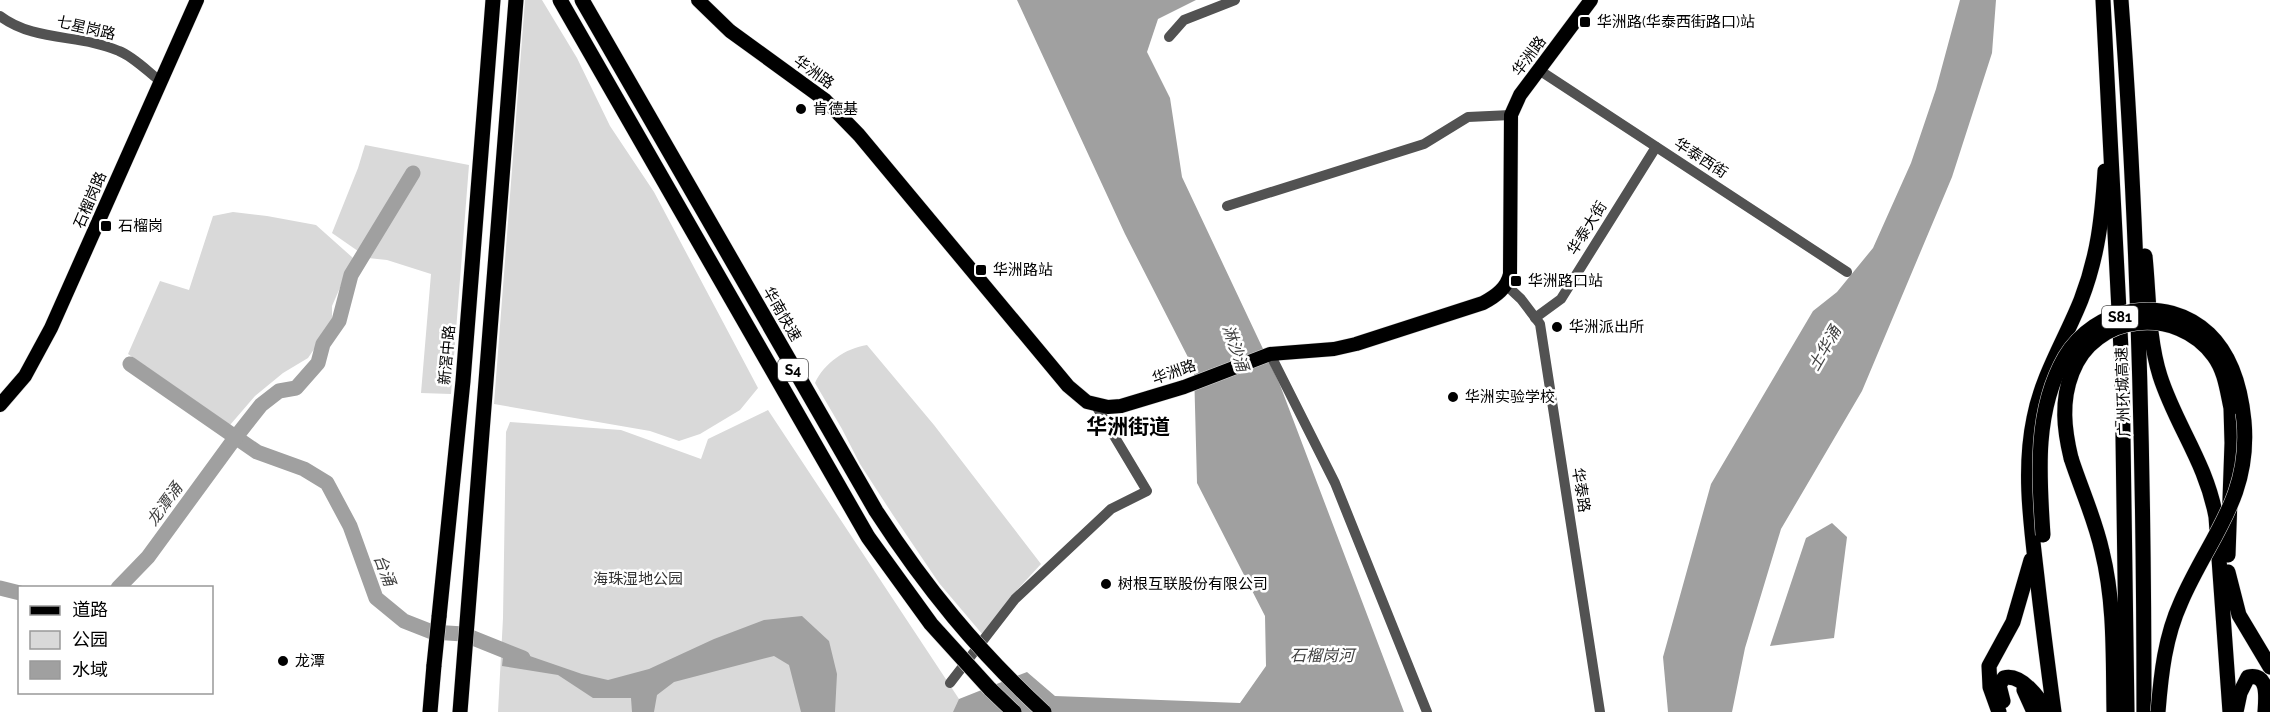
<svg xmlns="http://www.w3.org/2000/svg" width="2270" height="712" viewBox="0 0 2270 712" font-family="Raleway,'Noto Sans SC',sans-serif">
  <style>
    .green { fill: #d9d9d9 }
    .water { fill: #a0a0a0 }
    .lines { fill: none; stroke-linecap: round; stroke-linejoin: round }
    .river { stroke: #a0a0a0; stroke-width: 15 }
    .major-casing { stroke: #dbdbdb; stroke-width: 15 }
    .highway-casing { stroke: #dbdbdb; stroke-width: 16 }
    .minor { stroke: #525252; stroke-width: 10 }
    .major { stroke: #000; stroke-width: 14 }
    .highway { stroke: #000; stroke-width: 15 }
    .highway-bridge-casing { stroke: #dbdbdb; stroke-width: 16; stroke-linecap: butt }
    .highway-bridge { stroke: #000; stroke-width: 15 }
    .poi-dot { fill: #000; stroke: #fff; stroke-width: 2 }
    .labels { text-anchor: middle; stroke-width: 5; stroke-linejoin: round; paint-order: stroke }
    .shield { fill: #fff; stroke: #4c4c4c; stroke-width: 1.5 }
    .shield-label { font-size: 14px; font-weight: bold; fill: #000 }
    .poi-label { font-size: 15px; fill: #000; stroke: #fff; text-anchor: start }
    .street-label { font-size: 15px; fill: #000; stroke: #fff }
    .park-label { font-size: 15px; fill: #303030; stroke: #fff }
    .water-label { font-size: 16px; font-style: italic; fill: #414141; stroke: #fff }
    .district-label { font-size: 21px; font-weight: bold; fill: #000; stroke: #fff }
  </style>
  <rect width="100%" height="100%" fill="#fff"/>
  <g class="green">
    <path d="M525 0H542L577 58 610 126 654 192 758 388 740 410 700 434 679 441 650 431 494 404Z"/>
    <path d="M365 145 469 165 451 394 421 393 431 274 387 260 368 258 332 233 358 168Z"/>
    <path d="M233 212 267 216 316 225 353 258 332 306V323L308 358 283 373 255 396 230 425 128 354 160 281 189 290 213 216Z"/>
    <path d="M867 345 934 425 1041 564 1018 589 983 635 939 583 893 515 860 464 842 429 815 383C824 363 846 348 867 345Z"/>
    <path d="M768 410 959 699 974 712H498L503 618 506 432 510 422 621 430 701 459 708 439Z"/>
  </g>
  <g class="water">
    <path d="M1017 0H1196L1158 19 1147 52 1170 98 1182 177 1280 385 1404 712H953L959 699 1027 672 1055 696 1240 703 1266 666 1265 616 1197 483 1194 369 1125 234Z"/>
    <path d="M1960 0H1996L1992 53 1952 177 1862 391 1781 529 1745 648 1732 712H1668L1663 657 1711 484 1813 311 1837 292 1873 248 1911 163 1936 89Z"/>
    <path d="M1832 523 1847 537 1834 638 1770 646 1806 538Z"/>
    <path d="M802 616 829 641 837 674 835 712H801L789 665 774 656 674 682 657 695 654 712H632L631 698H593L558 675 502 666 504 647 582 674 608 680 649 669 714 639 764 620Z"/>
  </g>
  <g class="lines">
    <g class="river">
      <path d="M130 364 257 452 304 469 327 483 350 526 376 598 404 621 432 632 463 634 523 658"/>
      <path d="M0 588 20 593"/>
      <path d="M118 588 148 557 235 438 261 405 279 391 296 388 318 363 323 344 339 321 351 275 413 173"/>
    </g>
    <defs>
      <g id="major">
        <path d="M698 0 730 31 825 100 859 135 1068 386 1087 402 1108 407 1121 406 1184 387 1270 354 1334 349 1356 344 1483 303C1496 296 1507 288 1510 274L1511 115 1520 95 1591 0"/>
        <path d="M0 405 25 376 51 328 197 0"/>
      </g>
      <g id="highway">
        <path d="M2103 0 2122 369 2127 712"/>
        <path d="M2121 0C2139 237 2144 475 2144 712"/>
        <path d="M2145 256C2149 295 2148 338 2160 376 2176 426 2206 462 2216 517L2230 712"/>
        <path d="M2071 458C2081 489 2095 519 2102 551 2115 603 2113 658 2114 712"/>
        <path d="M2228 555 2232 443 2231 408"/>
        <path d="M2228 572 2239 615 2270 667"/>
        <path d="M439 617 463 381 493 0"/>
        <path d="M2024 690 2034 712"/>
        <path d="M2003 701 1999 685 2004 678C2021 673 2040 699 2047 712"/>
        <path d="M430 712 434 665"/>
        <path d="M460 712 516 0"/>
        <path d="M1999 712 1990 687 1989 666 2013 622 2031 560"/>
        <path d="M2054 712C2048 667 2042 622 2037 577 2031 525 2023 470 2034 418 2042 376 2065 340 2081 300 2098 256 2102 218 2105 171"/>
        <path d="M2236 712 2240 693 2248 677C2269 673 2266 697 2265 712"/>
      </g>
    </defs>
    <use href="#major" class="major-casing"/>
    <use href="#highway" class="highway-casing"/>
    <g class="minor">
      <path d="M0 16C34 42 81 34 119 51 134 57 147 71 160 81"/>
      <path d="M1169 37 1184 20 1235 0"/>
      <path d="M1539 70 1847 272"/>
      <path d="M1227 206 1424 144 1468 117 1511 115"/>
      <path d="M1506 285 1521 299 1540 324 1600 712"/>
      <path d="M1535 318 1561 299 1656 147"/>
      <path d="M1270 354 1335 483 1427 712"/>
      <path d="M950 683 1015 599 1111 509 1147 491 1095 404"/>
    </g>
    <use href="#major" class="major"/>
    <use href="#highway" class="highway"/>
    <defs>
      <g id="highway-bridge">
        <path d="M560 0 868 537 931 624 990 689 1014 712"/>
        <path d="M582 0 876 511C926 588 977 650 1044 712"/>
        <path d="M2071 458C2064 429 2061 401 2072 373 2094 313 2177 305 2214 356 2225 371 2227 390 2231 408"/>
        <path d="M2043 535C2039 475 2034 411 2065 357 2095 307 2165 293 2209 334 2232 356 2241 390 2244 421 2251 498 2209 537 2181 602 2165 637 2161 674 2158 712"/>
        <path d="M434 665 439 617"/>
      </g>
    </defs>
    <use href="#highway-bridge" class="highway-bridge-casing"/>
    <use href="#highway-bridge" class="highway-bridge"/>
  </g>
  <g class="poi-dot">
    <rect x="1579" y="16" width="12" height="12" rx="3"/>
    <circle cx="801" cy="109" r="6"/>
    <rect x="100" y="220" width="12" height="12" rx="3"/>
    <rect x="975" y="264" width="12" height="12" rx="3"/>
    <rect x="1510" y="275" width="12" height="12" rx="3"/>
    <circle cx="1557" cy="327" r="6"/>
    <circle cx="1453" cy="397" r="6"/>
    <circle cx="1106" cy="584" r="6"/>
    <circle cx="283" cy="661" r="6"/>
  </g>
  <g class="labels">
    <g class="shield">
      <rect x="2102" y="306" width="36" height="22" rx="4.5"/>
      <rect x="778" y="359" width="30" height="22" rx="4.5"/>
    </g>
    <g class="shield-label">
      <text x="2120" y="322">S81</text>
      <text x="793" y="375">S4</text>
    </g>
    <g class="poi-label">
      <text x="1597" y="27">华洲路(华泰西街路口)站</text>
      <text x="813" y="114">肯德基</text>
      <text x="118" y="231">石榴岗</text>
      <text x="993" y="275">华洲路站</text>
      <text x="1528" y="286">华洲路口站</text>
      <text x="1569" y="332">华洲派出所</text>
      <text x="1465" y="402">华洲实验学校</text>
      <text x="1118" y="589">树根互联股份有限公司</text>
      <text x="295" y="666">龙潭</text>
    </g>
    <g class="street-label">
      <text transform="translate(86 28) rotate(13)" y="5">七星岗路</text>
      <text transform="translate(1529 56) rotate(-53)" y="5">华洲路</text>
      <text transform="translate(814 72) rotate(36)" y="5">华洲路</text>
      <text transform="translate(1701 158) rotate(33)" y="5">华泰西街</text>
      <text transform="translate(90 200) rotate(-67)" y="5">石榴岗路</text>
      <text transform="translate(1587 228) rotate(-58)" y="5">华泰大街</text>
      <text transform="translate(782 314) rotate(60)" y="5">华南快速</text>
      <text transform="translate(447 355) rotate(-85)" y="5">新滘中路</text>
      <text transform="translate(1174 372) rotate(-19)" y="5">华洲路</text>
      <text transform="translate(2123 392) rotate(-92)" y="5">广州环城高速</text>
      <text transform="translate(1581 490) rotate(81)" y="5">华泰路</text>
    </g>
    <g class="park-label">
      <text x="638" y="584">海珠湿地公园</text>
    </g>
    <g class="water-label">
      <text transform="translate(1236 348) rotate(71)" y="6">淋沙涌</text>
      <text transform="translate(1824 348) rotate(-60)" y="6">土华涌</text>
      <text transform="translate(164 504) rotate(-54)" y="6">龙潭涌</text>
      <text transform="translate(385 570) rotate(69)" y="6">台涌</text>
      <text x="1322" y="661">石榴岗河</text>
    </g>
    <g class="district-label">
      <text x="1128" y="434">华洲街道</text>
    </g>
  </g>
  <rect x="18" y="586" width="195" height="108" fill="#ffffff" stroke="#999999" stroke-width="1.5"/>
  <rect x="30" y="606" width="30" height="9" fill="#000000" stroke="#999999" stroke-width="1.5"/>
  <text x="72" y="616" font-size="18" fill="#000000">道路</text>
  <rect x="30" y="631" width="30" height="18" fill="#d9d9d9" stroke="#999999" stroke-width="1.5"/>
  <text x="72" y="646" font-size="18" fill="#000000">公园</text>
  <rect x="30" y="661" width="30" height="18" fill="#a0a0a0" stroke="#999999" stroke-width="1.5"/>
  <text x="72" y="676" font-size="18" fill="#000000">水域</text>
</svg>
